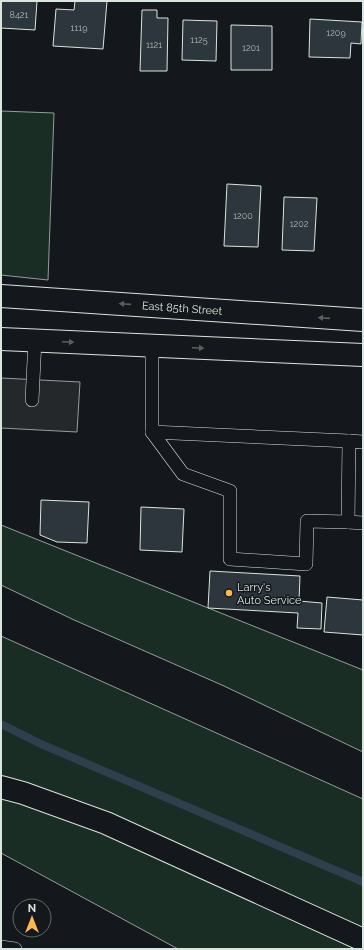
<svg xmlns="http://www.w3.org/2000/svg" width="364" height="950" viewBox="0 0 364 950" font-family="Raleway,sans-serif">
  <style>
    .green { fill: #1a2d24; stroke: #939e99 }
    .parking { fill: #24282b; stroke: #939e99 }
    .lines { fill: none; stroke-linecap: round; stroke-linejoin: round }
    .stream { stroke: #2f3f4d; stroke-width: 8 }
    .building { fill: #2c363c; stroke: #d8e6dc }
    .lane-casing { stroke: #d8e6dc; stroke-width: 14 }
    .street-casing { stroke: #d8e6dc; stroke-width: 24 }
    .secondary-casing { stroke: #d8e6dc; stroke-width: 24 }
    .lane { stroke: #14181c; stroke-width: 13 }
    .street { stroke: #14181c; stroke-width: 22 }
    .secondary { stroke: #14181c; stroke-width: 22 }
    .oneway { fill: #59605f }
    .poi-dot { fill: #ffb74d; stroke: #14181c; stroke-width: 1.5 }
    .labels { text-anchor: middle; stroke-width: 3; stroke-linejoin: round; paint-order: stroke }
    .number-label { font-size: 9px; fill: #adbab4 }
    .street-label { font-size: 11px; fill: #d8e6dc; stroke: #14181c }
    .poi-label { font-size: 11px; fill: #d8e6dc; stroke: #14181c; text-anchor: start }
  </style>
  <rect width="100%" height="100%" fill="#14181c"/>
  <g class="green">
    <path d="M1 111 54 113 48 280 1 275Z"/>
    <path d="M1 525 363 670V752L224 686 72 619 1 585Z"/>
    <path d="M1 636 363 799V949H178L1 853Z"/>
  </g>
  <path class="parking" d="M1 378 80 382 77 432 1 428Z"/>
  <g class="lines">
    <path class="stream" d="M1 724 41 744 363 882"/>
  </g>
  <g class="building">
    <path d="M1 1H37L35 30 1 28Z"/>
    <path d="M75 1H107L103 49 53 46 56 9 74 10Z"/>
    <path d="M142 10H157V18H168L167 71H140Z"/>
    <path d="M310 19 362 22 361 44 351 43 350 58 309 57Z"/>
    <path d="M183 20 217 21 216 61 182 60Z"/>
    <path d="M231 25 272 26V70H231Z"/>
    <path d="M227 184 261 186 258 247 224 246Z"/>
    <path d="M284 197 317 198 314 251 282 250Z"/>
    <path d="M41 500 89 502 87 543 57 542 40 535Z"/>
    <path d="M141 507 184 509 182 552 140 550Z"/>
    <path d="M210 571 300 576 299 601 322 603 321 629 297 628 298 613 208 608Z"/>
    <path d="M327 597 363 600V635L324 632Z"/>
  </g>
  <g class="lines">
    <defs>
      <g id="lane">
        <path d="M152 346V432L183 474 230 491V559L306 564 307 521 348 522 349 441 363 442"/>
        <path d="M32 400 35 340"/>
        <path d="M152 432 349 441"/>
        <path d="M348 522 363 523"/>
        <path d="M1 947 15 949"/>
      </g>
      <path id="street" d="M1 787 23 793 106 823 363 940"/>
      <g id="secondary">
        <path d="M1 296 363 320"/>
        <path d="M1 339 363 355"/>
      </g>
    </defs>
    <use href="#lane" class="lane-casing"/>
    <use href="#street" class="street-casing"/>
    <use href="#secondary" class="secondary-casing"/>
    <use href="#lane" class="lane"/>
    <use href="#street" class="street"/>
    <use href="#secondary" class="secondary"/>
  </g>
  <defs><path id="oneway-solid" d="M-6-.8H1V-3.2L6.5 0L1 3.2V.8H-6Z"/></defs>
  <g class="oneway">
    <use href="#oneway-solid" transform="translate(125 304) rotate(-176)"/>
    <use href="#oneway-solid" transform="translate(324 318) rotate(-176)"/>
    <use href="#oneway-solid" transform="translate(68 342) rotate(3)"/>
    <use href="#oneway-solid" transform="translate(198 348) rotate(3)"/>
  </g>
  <circle class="poi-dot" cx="229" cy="593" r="4"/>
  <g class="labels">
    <g class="number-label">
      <text x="19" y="18">8421</text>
      <text x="79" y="31">1119</text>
      <text x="336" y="36">1209</text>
      <text x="199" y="43">1125</text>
      <text x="154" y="48">1121</text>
      <text x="251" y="51">1201</text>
      <text x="243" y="219">1200</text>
      <text x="299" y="227">1202</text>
    </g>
    <g class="street-label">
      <text transform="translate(182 308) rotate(4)" y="4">East 85th Street</text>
    </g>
    <g class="poi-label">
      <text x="237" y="591">Larry's<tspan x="237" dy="13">Auto Service</tspan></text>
    </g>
  </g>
  <rect width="364" height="950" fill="none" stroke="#d8e6dc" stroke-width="4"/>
  <g transform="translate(32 918)"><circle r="19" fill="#14181c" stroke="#626a69"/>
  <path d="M0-3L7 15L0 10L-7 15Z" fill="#ffb74d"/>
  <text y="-6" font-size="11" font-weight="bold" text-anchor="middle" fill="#d8e6dc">N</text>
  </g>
</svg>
